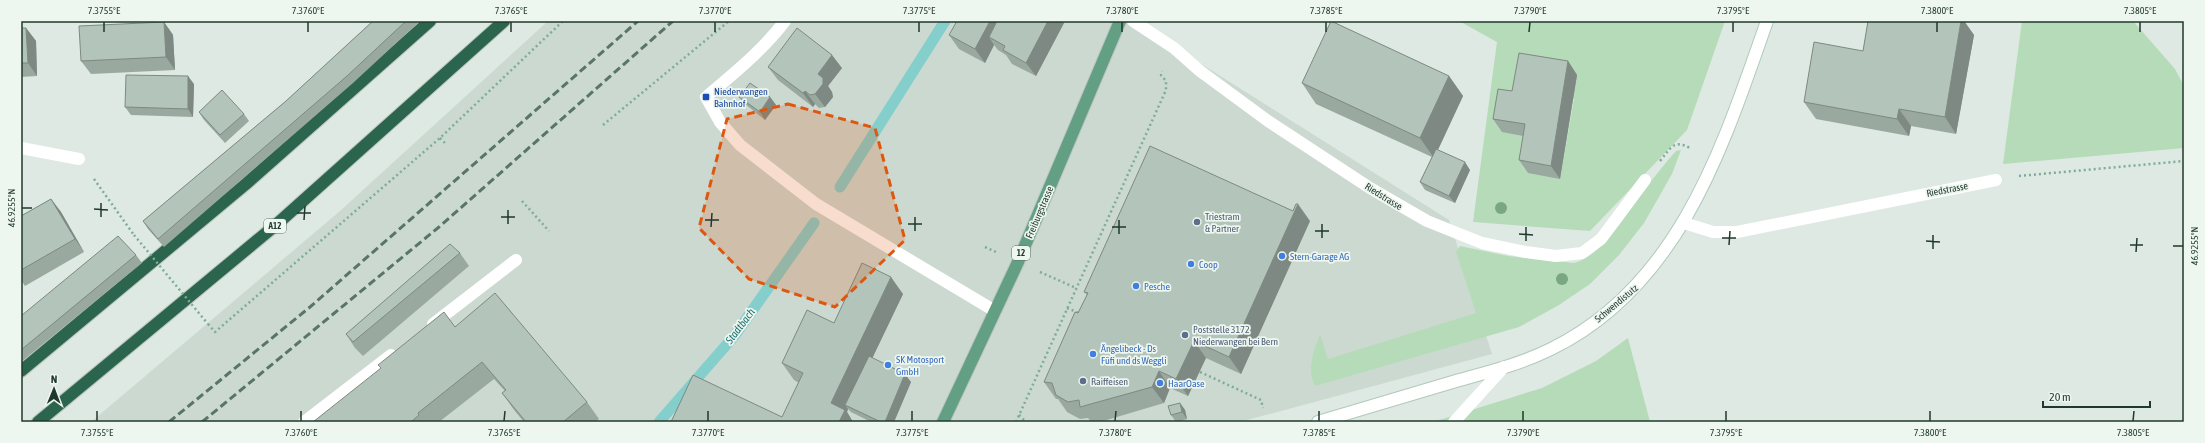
<svg xmlns="http://www.w3.org/2000/svg" width="2205" height="443" viewBox="0 0 2205 443" font-family="'Asap Condensed',sans-serif">
  <style>
    .built { fill: #ccd9d0 }
    .green { fill: #b6dbb9; fill-rule: evenodd }
    .lines { fill: none; stroke-linecap: round; stroke-linejoin: round }
    .stream { stroke: #84cfcc; stroke-width: 11 }
    .secondary-casing { stroke: #b1c9bb; stroke-width: 14 }
    .primary-casing { stroke: #bcc4c0; stroke-width: 14 }
    .motorway-casing { stroke: #bcc4c0; stroke-width: 14 }
    .path { stroke: #7ead95; stroke-width: 2.5; stroke-dasharray: 2 3; stroke-linecap: butt }
    .service { stroke: #fff; stroke-width: 12 }
    .minor { stroke: #fff; stroke-width: 12 }
    .secondary { stroke: #fff; stroke-width: 12 }
    .primary { stroke: #629f83; stroke-width: 12 }
    .motorway { stroke: #2b654e; stroke-width: 12 }
    .rail { stroke: #597568; stroke-width: 3; stroke-dasharray: 8 4; stroke-linecap: butt }
    .path-bridge { stroke: #7ead95; stroke-width: 2.5; stroke-dasharray: 2 3; stroke-linecap: butt }
    .tree { fill: #7ba684 }
    .wall { fill: #9aa9a0 }
    .shaded-wall { fill: #7d8982 }
    .building { fill: #b3c4ba; stroke: #7d8982 }
    .marked { fill: #de570e; fill-opacity: 0.2; stroke: #de570e; stroke-width: 3; stroke-dasharray: 8 5; stroke-linejoin: round }
    .ticks { fill: none; stroke: #1f392d; stroke-width: 1.5 }
    .transit-dot { fill: #1a4fb4; stroke: #eef6f0; stroke-width: 1.5 }
    .service-dot { fill: #5c6f8a; stroke: #eef6f0; stroke-width: 1.5 }
    .shop-dot { fill: #3f7fe0; stroke: #eef6f0; stroke-width: 1.5 }
    .labels { text-anchor: middle; stroke-width: 3.5; stroke-linejoin: round; paint-order: stroke }
    .shield { fill: #eef6f0; stroke: #5d7268; stroke-width: 1 }
    .shield-label { font-size: 9px; font-weight: bold; fill: #1f392d }
    .transit-label { font-size: 10px; fill: #164399; stroke: #eef6f0; text-anchor: start }
    .street-label { font-size: 10px; fill: #1f392d; stroke: #eef6f0 }
    .service-label { font-size: 10px; fill: #4e5e75; stroke: #eef6f0; text-anchor: start }
    .shop-label { font-size: 10px; fill: #366cbe; stroke: #eef6f0; text-anchor: start }
    .water-label { font-size: 11px; font-style: italic; fill: #1a7471; stroke: #eef6f0 }
    .neatline { fill: none; stroke: #1f392d; stroke-width: 1.5 }
    .ticks-label { font-size: 10px; text-anchor: middle; fill: #1f392d }
  </style>
  <rect width="100%" height="100%" fill="#dde9e2"/>
  <path class="built" d="M548 21H1133L1449 220 1492 354 1240 422H91L340 211Z"/>
  <g class="green">
    <path d="M1459 21H1725L1687 130 1590 231 1473 222 1497 42ZM1573 99H1574L1560 179 1534 138Z"/>
    <path d="M2022 21H2133L2175 69 2184 86V148L2003 164Z"/>
    <path d="M1681 150 1672 174 1644 223 1619 255 1590 284 1559 305 1519 327 1315 386C1306 370 1314 350 1320 334L1328 359 1476 313 1456 252 1460 246 1508 256 1574 263C1603 256 1628 211 1645 189 1655 176 1665 163 1676 151Z"/>
    <path d="M1628 338 1650 422H1433L1542 388 1596 361Z"/>
  </g>
  <g class="lines">
    <g class="stream">
      <path d="M840 187 945 21"/>
      <path d="M659 422 735 335 814 223"/>
    </g>
    <defs>
      <path id="secondary" d="M1318 422C1364 408 1410 395 1456 381 1488 372 1521 364 1551 349 1680 286 1723 146 1767 21"/>
      <path id="primary" d="M943 422 1018 262 1120 21"/>
      <g id="motorway">
        <path d="M21 371 247 183 430 21"/>
        <path d="M38 422 277 224 504 21"/>
      </g>
    </defs>
    <use href="#secondary" class="secondary-casing"/>
    <use href="#primary" class="primary-casing"/>
    <use href="#motorway" class="motorway-casing"/>
    <g class="path">
      <path d="M603 125 729 21"/>
      <path d="M440 138 447 145"/>
      <path d="M1660 161C1671 148 1673 139 1690 148"/>
      <path d="M2019 176 2184 161"/>
      <path d="M94 179 134 235"/>
      <path d="M522 201 549 231"/>
      <path d="M985 247 996 252"/>
      <path d="M1040 272 1076 288"/>
      <path d="M1067 308 1081 314"/>
      <path d="M208 324 215 332 440 138 563 21"/>
      <path d="M1200 372 1261 400 1263 408"/>
      <path d="M1019 415 1026 422"/>
      <path d="M1016 422 1166 90V81L1161 75 1162 71"/>
    </g>
    <g class="service">
      <path d="M1133 21 1174 48 1200 71 1268 121 1370 188 1427 221 1482 243 1526 252 1556 256 1582 253 1601 239 1645 180"/>
      <path d="M1684 223 1713 232H1737L1996 180"/>
      <path d="M433 324 516 260"/>
      <path d="M304 422 391 355"/>
      <path d="M1454 422 1504 367"/>
    </g>
    <g class="minor">
      <path d="M785 21C762 51 734 73 706 97L720 122 740 145 816 204 995 311"/>
      <path d="M21 148 79 159"/>
    </g>
    <use href="#secondary" class="secondary"/>
    <use href="#primary" class="primary"/>
    <use href="#motorway" class="motorway"/>
    <g class="rail">
      <path d="M169 422 310 307 638 21"/>
      <path d="M202 422 439 227 673 21"/>
    </g>
    <path class="path-bridge" d="M134 235 208 324"/>
  </g>
  <g class="tree">
    <circle cx="1501" cy="208" r="6"/>
    <circle cx="1562" cy="279" r="6"/>
  </g>
  <g class="wall">
    <path d="M373 21H420L353 83 164 247 148 229 143 221 286 101Z"/>
    <path d="M1868 21H1964L1974 35 1956 134 1911 126 1909 136 1816 119 1804 102 1863 51Z"/>
    <path d="M164 22 173 35 175 70 91 74 81 61Z"/>
    <path d="M1064 23 1036 76 1012 64 1006 55 998 50 994 45 985 63 959 49 949 35Z"/>
    <path d="M21 28H26L36 41 37 76 21 77Z"/>
    <path d="M1568 61 1577 75 1560 179 1528 173 1519 160 1523 136 1502 132 1493 119 1512 91Z"/>
    <path d="M768 67 842 68 828 86 832 92 833 97 825 107 819 108 815 104 813 107 778 80Z"/>
    <path d="M1449 76 1463 96 1438 150 1470 170 1455 203 1425 190 1420 182 1432 157 1316 104 1302 83Z"/>
    <path d="M194 84 193 117 131 115 125 107Z"/>
    <path d="M739 97H770L776 105 765 120 745 104Z"/>
    <path d="M199 112 244 114 249 121 225 143 204 120Z"/>
    <path d="M51 199 61 212 84 252 25 286 21 280V216Z"/>
    <path d="M1310 221 1241 374 1206 358 1188 396 1170 388 1164 403 1100 422H1091L1088 418 1080 419 1067 412 1058 399H1056L1044 382 1087 295 1084 292Z"/>
    <path d="M460 253 469 266 363 356 355 348 346 334Z"/>
    <path d="M136 255 142 263 21 362V316Z"/>
    <path d="M903 294 872 358 911 382 894 422H871L851 412 848 409 847 412 853 422H671L782 417 799 383 794 380 782 363 834 323Z"/>
    <path d="M455 327 587 402 599 419 595 422H524L514 410 502 393 505 391 494 379 439 422H313Z"/>
    <path d="M1180 403 1185 410 1187 419 1178 422H1176L1171 415Z"/>
  </g>
  <g class="shaded-wall">
    <path d="M990 21H1007L989 37 994 45 985 63 975 49Z"/>
    <path d="M1048 21H1062L1064 23 1036 76 1026 63Z"/>
    <path d="M1961 21H1964L1974 35 1956 134 1945 117Z"/>
    <path d="M164 22 173 35 175 70 166 57Z"/>
    <path d="M26 28 36 41 37 76 28 63Z"/>
    <path d="M832 55 842 68 828 86 832 92 833 97 825 107 815 94 818 74Z"/>
    <path d="M1568 61 1577 75 1560 179 1551 166Z"/>
    <path d="M188 76 194 84 193 117 188 109Z"/>
    <path d="M1449 76 1463 96 1434 158 1420 138Z"/>
    <path d="M805 91 815 104 813 107 803 93Z"/>
    <path d="M770 97 776 105 765 120 760 112Z"/>
    <path d="M1899 109 1911 126 1909 136 1897 119Z"/>
    <path d="M1465 162 1470 170 1455 203 1449 196Z"/>
    <path d="M51 199 61 212 84 252 75 239Z"/>
    <path d="M1298 204 1310 221 1241 374 1229 357Z"/>
    <path d="M891 277 903 294 849 407 845 405 848 409 847 412 853 422H839L831 403Z"/>
    <path d="M1194 341 1206 358 1188 396 1176 379Z"/>
    <path d="M1159 371 1170 388 1164 403 1152 387Z"/>
    <path d="M905 374 911 382 894 422H885Z"/>
    <path d="M1180 403 1185 410 1187 419 1182 412Z"/>
  </g>
  <g class="building">
    <path d="M373 21H406L347 76 158 239 143 221 286 101Z"/>
    <path d="M957 21H990L975 49 949 35Z"/>
    <path d="M997 21H1048L1026 63 1003 50 1005 46 989 37Z"/>
    <path d="M1331 21 1449 76 1420 138 1302 83Z"/>
    <path d="M1868 21H1961L1945 117 1899 109 1897 119 1804 102 1814 42 1863 51Z"/>
    <path d="M164 22 166 57 81 61 79 26Z"/>
    <path d="M21 28H26L28 63H21Z"/>
    <path d="M797 28 832 55 818 74 823 78V84L815 94 810 95 805 91 803 93 768 67Z"/>
    <path d="M1519 53 1568 61 1551 166 1519 160 1525 124 1493 119 1498 89 1512 91Z"/>
    <path d="M126 75 188 76V109L125 107Z"/>
    <path d="M750 83 770 97 760 112 739 97Z"/>
    <path d="M222 90 244 114 220 135 199 112Z"/>
    <path d="M1150 146 1293 211 1296 204H1298L1229 357 1194 341 1176 379 1159 371 1152 387 1080 407 1079 400 1068 402 1056 395 1052 383 1044 382 1075 312 1078 313 1088 293 1084 292Z"/>
    <path d="M1436 149 1465 162 1449 196 1420 182Z"/>
    <path d="M51 199 75 239 21 270V216Z"/>
    <path d="M118 236 136 255 21 350V316Z"/>
    <path d="M450 244 460 253 353 342 346 334Z"/>
    <path d="M862 263 891 277 831 403 845 410 839 422H671L693 375 782 417 803 373 782 363 807 310 834 323Z"/>
    <path d="M495 293 587 402 563 422H526L502 393 506 390 482 362 418 413 419 415 412 421 413 422H313L381 368 378 365 444 312 455 327Z"/>
    <path d="M869 356 905 374 885 422H881L845 405Z"/>
    <path d="M1180 403 1182 412 1171 415 1168 406Z"/>
  </g>
  <path class="marked" d="M788 104 875 128 905 240 835 307 749 279 699 228 727 119Z"/>
  <path class="ticks" d="M104 32V22M308 32V22M511 32V22M715 32V22M919 32V22M1122 32V22M1326 32V22M1529 32 1530 22M1733 32V22M1937 32V22M2140 32V22M22 208H32M94 209 108 210M297 213H311M101 217V203M501 217H515M304 220 305 206M705 220H719M508 224V210M908 224H922M711 227 712 213M1112 227H1126M915 231V217M1315 231H1329M1119 234V220M1519 234 1533 235M1322 238V224M1722 238H1736M1526 241V227M1926 241 1940 242M1729 245 1730 231M2130 245H2143M2173 246H2183M1933 249V235M2136 252 2137 238M97 421V411M301 421V411M504 421 505 411M708 421V411M912 421V411M1115 421 1116 411M1319 421V411M1523 421V411M1726 421V411M1930 421V411M2133 421 2134 411"/>
  <rect class="transit-dot" x="702" y="93" width="8" height="8" rx="2"/>
  <g class="service-dot">
    <circle cx="1197" cy="222" r="4"/>
    <circle cx="1185" cy="335" r="4"/>
    <circle cx="1083" cy="381" r="4"/>
  </g>
  <g class="shop-dot">
    <circle cx="1282" cy="256" r="4"/>
    <circle cx="1191" cy="264" r="4"/>
    <circle cx="1136" cy="286" r="4"/>
    <circle cx="1093" cy="354" r="4"/>
    <circle cx="888" cy="365" r="4"/>
    <circle cx="1160" cy="383" r="4"/>
  </g>
  <g class="labels">
    <g class="shield">
      <rect x="264" y="219" width="22" height="14" rx="3"/>
      <rect x="1012" y="246" width="18" height="14" rx="3"/>
    </g>
    <g class="shield-label">
      <text x="275" y="229">A12</text>
      <text x="1021" y="256">12</text>
    </g>
    <g class="transit-label">
      <text x="714" y="95">Niederwangen<tspan x="714" dy="12">Bahnhof</tspan></text>
    </g>
    <g class="street-label">
      <text transform="translate(1947 189) rotate(-11)" y="4">Riedstrasse</text>
      <text transform="translate(1384 196) rotate(32)" y="4">Riedstrasse</text>
      <text transform="translate(1039 212) rotate(-67)" y="4">Freiburgstrasse</text>
      <text transform="translate(1616 303) rotate(-40)" y="4">Schwendistutz</text>
    </g>
    <g class="service-label">
      <text x="1205" y="220">Triestram<tspan x="1205" dy="12">&amp; Partner</tspan></text>
      <text x="1193" y="333">Poststelle 3172<tspan x="1193" dy="12">Niederwangen bei Bern</tspan></text>
      <text x="1091" y="385">Raiffeisen</text>
    </g>
    <g class="shop-label">
      <text x="1290" y="260">Stern-Garage AG</text>
      <text x="1199" y="268">Coop</text>
      <text x="1144" y="290">Pesche</text>
      <text x="1101" y="352">Ängelibeck - Ds<tspan x="1101" dy="12">Füfi und ds Weggli</tspan></text>
      <text x="896" y="363">SK Motosport<tspan x="896" dy="12">GmbH</tspan></text>
      <text x="1168" y="387">HaarOase</text>
    </g>
    <g class="water-label">
      <text transform="translate(740 326) rotate(-53)" y="4">Stadtbach</text>
    </g>
  </g>
  <rect width="2205" height="443" fill="none" stroke="#eef6f0" stroke-width="44"/>
  <g transform="translate(54 389) rotate(1)" stroke="#eef6f0" stroke-width="3" paint-order="stroke">
  <path d="M0-3L7 15L0 10L-7 15Z" fill="#1f392d"/>
  <text y="-6" font-size="11" font-weight="bold" text-anchor="middle" fill="#1f392d">N</text>
  </g>
  <path d="M2043 401v6h107v-6" fill="none" stroke="#1f392d" stroke-width="2"/>
  <text x="2049" y="401" font-size="12" fill="#1f392d" stroke="#eef6f0" stroke-width="3" paint-order="stroke">20 m</text>
  <rect x="22" y="22" width="2161" height="399" class="neatline"/>
  <g class="ticks-label">
    <text x="104" y="14">7.3755°E</text>
    <text x="308" y="14">7.3760°E</text>
    <text x="511" y="14">7.3765°E</text>
    <text x="715" y="14">7.3770°E</text>
    <text x="919" y="14">7.3775°E</text>
    <text x="1122" y="14">7.3780°E</text>
    <text x="1326" y="14">7.3785°E</text>
    <text x="1530" y="14">7.3790°E</text>
    <text x="1733" y="14">7.3795°E</text>
    <text x="1937" y="14">7.3800°E</text>
    <text x="2140" y="14">7.3805°E</text>
    <text transform="translate(11 208) rotate(-90)" y="4">46.9255°N</text>
    <text transform="translate(2194 246) rotate(-90)" y="4">46.9255°N</text>
    <text x="97" y="436">7.3755°E</text>
    <text x="301" y="436">7.3760°E</text>
    <text x="504" y="436">7.3765°E</text>
    <text x="708" y="436">7.3770°E</text>
    <text x="912" y="436">7.3775°E</text>
    <text x="1115" y="436">7.3780°E</text>
    <text x="1319" y="436">7.3785°E</text>
    <text x="1523" y="436">7.3790°E</text>
    <text x="1726" y="436">7.3795°E</text>
    <text x="1930" y="436">7.3800°E</text>
    <text x="2133" y="436">7.3805°E</text>
  </g>
</svg>
